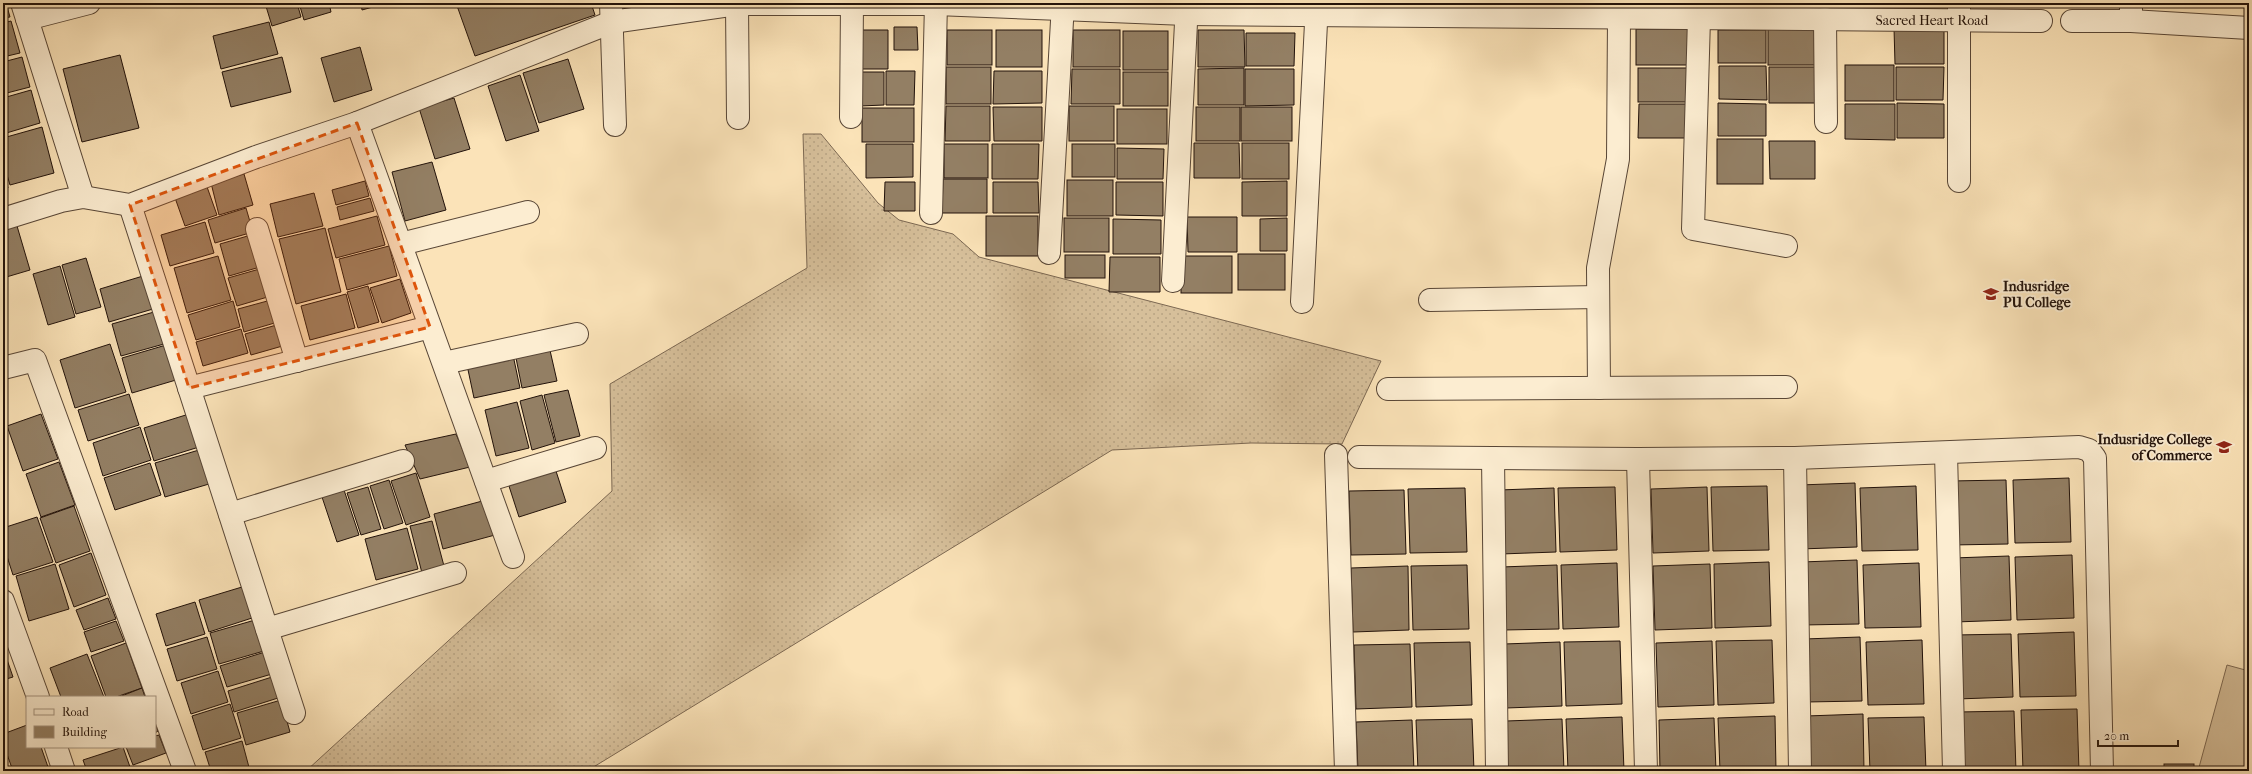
<svg xmlns="http://www.w3.org/2000/svg" width="2252" height="774" viewBox="0 0 2252 774" font-family="'IM FELL French Canon',serif">
  <style>
    .grass { fill: url(#grass-dots); stroke: #7c6852 }
    .pitch { fill: #d6bf9a; stroke: #7c6852 }
    .building { fill: #937f64; stroke: #22120a }
    .lines { fill: none; stroke-linecap: round; stroke-linejoin: round }
    .minor-casing { stroke: #584636; stroke-width: 24 }
    .minor { stroke: #fcedd1; stroke-width: 22 }
    .marked { fill: #de550c; fill-opacity: 0.2; stroke: #de550c; stroke-width: 3; stroke-dasharray: 8 5; stroke-linejoin: round }
    .labels { text-anchor: middle; stroke-width: 4; stroke-linejoin: round; paint-order: stroke }
    .street-label { font-size: 14px; fill: #22120a; stroke: #fcedd1 }
    .poi-label { font-size: 14px; font-weight: bold; fill: #22120a; stroke: #fcedd1; text-anchor: start }
  </style>
  <defs>
    <pattern id="grass-dots" width="8" height="8" patternUnits="userSpaceOnUse"><rect width="8" height="8" fill="#d6bf9a"/><path d="M2 2h.1M6 6h.1" fill="none" stroke="#b7a383" stroke-width="1.8" stroke-linecap="round"/></pattern>
  </defs>
  <rect width="100%" height="100%" fill="#fbe3b8"/>
  <filter id="stains"><feTurbulence type="fractalNoise" baseFrequency=".005" numOctaves="4"/><feColorMatrix values="0 0 0 0 .2 0 0 0 0 .09 0 0 0 0 .02 0 0 0 .5 -.17"/></filter>
  <radialGradient id="worn" r=".72"><stop offset=".6" stop-color="#630" stop-opacity="0"/><stop offset="1" stop-color="#630" stop-opacity=".3"/></radialGradient>
  <path class="grass" d="M803 134H821L878 203 899 220 953 234 979 257 1381 361 1342 444 1251 443 1112 450 587 771H306L612 491 610 384 807 268Z"/>
  <path class="pitch" d="M2227 665 2249 671V771H2198Z"/>
  <g class="building">
    <path d="M3 3H6L10 17 3 18Z"/>
    <path d="M265 3H297L301 17 272 26Z"/>
    <path d="M299 3H329L331 12 304 20Z"/>
    <path d="M361 3H387L362 10Z"/>
    <path d="M456 3H591L595 15 475 56Z"/>
    <path d="M11 21 20 53 3 57V23Z"/>
    <path d="M269 22 278 54 221 69 213 36Z"/>
    <path d="M894 27H917L918 50H894Z"/>
    <rect x="1768" y="28" width="49" height="37"/>
    <path d="M1894 28H1944V64H1895Z"/>
    <rect x="1636" y="29" width="52" height="36"/>
    <path d="M859 30H888V69H858Z"/>
    <rect x="947" y="30" width="45" height="35"/>
    <rect x="996" y="30" width="46" height="37"/>
    <rect x="1073" y="30" width="47" height="37"/>
    <path d="M1198 30H1244L1245 67H1198Z"/>
    <rect x="1718" y="30" width="48" height="33"/>
    <rect x="1123" y="31" width="45" height="39"/>
    <path d="M1246 33H1295L1294 66H1246Z"/>
    <path d="M360 47 372 90 334 102 321 58Z"/>
    <path d="M120 55 139 128 82 142 63 69Z"/>
    <path d="M22 57 30 87 3 94V62Z"/>
    <path d="M282 57 291 92 231 107 222 72Z"/>
    <path d="M568 59 584 109 539 123 523 73Z"/>
    <rect x="1845" y="65" width="49" height="36"/>
    <path d="M1719 66H1766L1767 100 1719 99Z"/>
    <rect x="946" y="67" width="45" height="37"/>
    <path d="M1769 67H1818L1817 103H1769Z"/>
    <path d="M1896 67H1944L1943 100H1896Z"/>
    <path d="M1244 68V105H1198V69Z"/>
    <rect x="1638" y="68" width="50" height="34"/>
    <path d="M1072 69H1120V104H1071Z"/>
    <path d="M1245 69H1294V105L1245 106Z"/>
    <path d="M886 71H915L914 105H886Z"/>
    <path d="M994 71H1042V103L993 104Z"/>
    <path d="M860 72H884V105L860 106Z"/>
    <rect x="1123" y="72" width="45" height="34"/>
    <path d="M520 75 539 131 506 141 488 86Z"/>
    <path d="M31 90 40 123 3 134V98Z"/>
    <path d="M454 98 470 149 435 159 419 108Z"/>
    <path d="M1718 103 1766 104V136H1718Z"/>
    <path d="M1897 103 1944 104V138H1897Z"/>
    <path d="M1639 104H1690V138H1638Z"/>
    <path d="M1845 104H1895V140L1845 139Z"/>
    <path d="M946 106H990V141H945Z"/>
    <rect x="1069" y="106" width="45" height="35"/>
    <path d="M993 107H1042V141H994Z"/>
    <rect x="1196" y="107" width="44" height="34"/>
    <rect x="1241" y="107" width="51" height="34"/>
    <rect x="862" y="108" width="52" height="34"/>
    <rect x="1117" y="109" width="50" height="35"/>
    <path d="M42 127 54 173 10 185 3 161V138Z"/>
    <rect x="1717" y="139" width="46" height="45"/>
    <path d="M1769 141H1815V179H1770Z"/>
    <path d="M1194 143H1239L1240 178H1194Z"/>
    <rect x="1242" y="143" width="47" height="36"/>
    <path d="M866 144H913V177L866 178Z"/>
    <rect x="944" y="144" width="44" height="34"/>
    <path d="M992 144H1039L1038 179H992Z"/>
    <rect x="1072" y="144" width="43" height="33"/>
    <path d="M1117 148 1164 149 1163 179H1117Z"/>
    <path d="M432 162 446 210 405 221 392 172Z"/>
    <path d="M3 170 8 188 3 189Z"/>
    <path d="M244 174 253 205 219 215 211 183Z"/>
    <path d="M943 179H987V213H942Z"/>
    <rect x="1067" y="180" width="46" height="36"/>
    <path d="M365 181 369 196 336 205 332 190Z"/>
    <path d="M1287 181V216H1242V182Z"/>
    <path d="M885 182H915V211H884Z"/>
    <path d="M993 182H1038L1039 213H993Z"/>
    <path d="M1116 182H1163V216L1116 215Z"/>
    <path d="M206 184 217 215 185 226 174 195Z"/>
    <path d="M314 193 323 226 278 237 270 204Z"/>
    <path d="M370 198 374 211 340 220 337 207Z"/>
    <path d="M246 208 253 232 215 243 208 220Z"/>
    <path d="M377 216 385 245 336 258 328 229Z"/>
    <rect x="986" y="216" width="52" height="40"/>
    <path d="M1187 217H1237V252H1188Z"/>
    <rect x="1064" y="218" width="45" height="34"/>
    <path d="M1287 218V251H1260V219Z"/>
    <path d="M1113 219 1161 220V254H1113Z"/>
    <path d="M205 222 214 253 170 266 161 235Z"/>
    <path d="M17 226 30 270 3 278V230Z"/>
    <path d="M325 228 341 292 296 304 279 239Z"/>
    <path d="M251 235 260 267 229 276 220 244Z"/>
    <path d="M389 246 397 276 347 290 339 259Z"/>
    <rect x="1238" y="254" width="47" height="36"/>
    <rect x="1065" y="255" width="40" height="23"/>
    <path d="M218 256 231 300 187 313 174 268Z"/>
    <rect x="1181" y="256" width="51" height="37"/>
    <path d="M1110 257H1160V292H1109Z"/>
    <path d="M86 258 101 307 76 314 62 265Z"/>
    <path d="M60 266 75 317 48 325 33 274Z"/>
    <path d="M263 268 271 296 237 306 228 278Z"/>
    <path d="M143 276 153 309 109 322 100 289Z"/>
    <path d="M400 279 411 313 382 323 370 288Z"/>
    <path d="M368 286 379 322 358 328 347 292Z"/>
    <path d="M346 294 355 328 310 340 301 306Z"/>
    <path d="M271 300 278 322 244 332 238 309Z"/>
    <path d="M233 301 240 327 196 340 188 315Z"/>
    <path d="M154 312 164 344 121 356 112 324Z"/>
    <path d="M280 324 286 345 251 355 245 334Z"/>
    <path d="M241 329 248 353 203 366 196 342Z"/>
    <path d="M110 344 126 392 75 408 60 360Z"/>
    <path d="M166 345 176 380 132 393 122 358Z"/>
    <path d="M549 346 557 381 522 388 515 353Z"/>
    <path d="M513 355 520 388 474 398 467 365Z"/>
    <path d="M568 390 580 436 556 442 544 395Z"/>
    <path d="M129 394 139 425 88 441 78 410Z"/>
    <path d="M542 395 555 443 532 450 520 401Z"/>
    <path d="M517 402 529 448 496 456 485 410Z"/>
    <path d="M41 414 58 459 23 471 7 426Z"/>
    <path d="M189 414 199 447 154 461 144 428Z"/>
    <path d="M140 427 151 460 103 476 93 443Z"/>
    <path d="M456 434 470 467 420 479 405 445Z"/>
    <path d="M199 450 209 484 165 497 155 463Z"/>
    <path d="M59 462 75 505 41 517 26 474Z"/>
    <path d="M150 463 161 495 115 510 104 478Z"/>
    <path d="M555 468 566 502 519 517 508 483Z"/>
    <path d="M416 473 430 517 406 525 391 481Z"/>
    <path d="M2069 478 2071 542 2015 543 2013 480Z"/>
    <path d="M389 480 403 523 384 529 370 486Z"/>
    <path d="M2006 480 2008 544 1952 545 1950 481Z"/>
    <path d="M1855 483 1857 547 1800 549 1799 485Z"/>
    <path d="M1767 486 1769 550 1713 551 1711 487Z"/>
    <path d="M1916 486 1918 550 1862 551 1860 488Z"/>
    <path d="M368 487 381 529 361 535 347 493Z"/>
    <path d="M1615 487 1617 550 1560 552 1558 488Z"/>
    <path d="M1707 487 1709 551 1653 553 1651 489Z"/>
    <path d="M1465 488 1467 552 1410 553 1408 489Z"/>
    <path d="M1554 488 1556 552 1501 554 1499 490Z"/>
    <path d="M344 490 359 535 337 542 322 497Z"/>
    <path d="M1404 490 1406 554 1351 555 1349 491Z"/>
    <path d="M486 500 495 535 443 549 434 514Z"/>
    <path d="M74 506 90 551 56 563 40 518Z"/>
    <path d="M37 517 53 562 13 575 3 544V528Z"/>
    <path d="M432 521 444 566 422 573 410 526Z"/>
    <path d="M407 528 418 569 376 580 365 539Z"/>
    <path d="M91 553 106 595 74 607 59 565Z"/>
    <path d="M2072 555 2074 618 2017 620 2015 557Z"/>
    <path d="M2009 556 2011 620 1955 622 1953 558Z"/>
    <path d="M1857 560 1859 624 1803 625 1801 562Z"/>
    <path d="M1769 562 1771 626 1715 628 1714 564Z"/>
    <path d="M1617 563 1619 627 1563 629 1561 565Z"/>
    <path d="M1919 563 1921 627 1865 628 1863 565Z"/>
    <path d="M55 564 69 609 29 621 16 576Z"/>
    <path d="M1710 564 1712 628 1655 630 1653 566Z"/>
    <path d="M1467 565 1469 629 1413 630 1411 566Z"/>
    <path d="M1557 565 1559 629 1503 630 1501 567Z"/>
    <path d="M1408 566 1409 630 1353 632 1351 568Z"/>
    <path d="M242 587 252 618 209 632 199 600Z"/>
    <path d="M108 598 116 619 84 630 76 610Z"/>
    <path d="M195 602 205 634 166 646 156 614Z"/>
    <path d="M255 620 264 651 219 664 210 633Z"/>
    <path d="M116 621 124 641 91 652 84 632Z"/>
    <path d="M2074 632 2076 696 2020 697 2018 634Z"/>
    <path d="M2011 634 2013 697 1957 699 1955 635Z"/>
    <path d="M207 637 217 669 177 681 167 649Z"/>
    <path d="M1860 637 1862 701 1806 702 1804 639Z"/>
    <path d="M1772 640 1774 703 1718 705 1716 641Z"/>
    <path d="M1922 640 1924 704 1868 705 1866 642Z"/>
    <path d="M1620 641 1622 704 1566 706 1564 642Z"/>
    <path d="M1712 641 1714 705 1658 707 1656 643Z"/>
    <path d="M1470 642 1472 705 1416 707 1414 643Z"/>
    <path d="M1560 642 1562 706 1506 708 1504 644Z"/>
    <path d="M126 643 142 688 116 697H106L91 656Z"/>
    <path d="M1410 644 1412 707 1356 709 1354 645Z"/>
    <path d="M3 648 13 677 3 680Z"/>
    <path d="M265 652 272 674 227 687 220 666Z"/>
    <path d="M87 654 104 697H61L50 668Z"/>
    <path d="M218 671 228 702 191 714 181 683Z"/>
    <path d="M272 677 278 698 234 712 228 691Z"/>
    <path d="M142 688 145 697H119Z"/>
    <path d="M281 700 290 732 246 745 237 713Z"/>
    <path d="M230 704 241 738 203 750 192 716Z"/>
    <path d="M2077 709 2079 771H2023L2021 710Z"/>
    <path d="M2014 711 2016 771H1959L1958 712Z"/>
    <path d="M1863 714 1864 771H1808L1806 716Z"/>
    <path d="M1775 716 1776 771H1720L1718 718Z"/>
    <path d="M1622 717 1624 771H1568L1566 719Z"/>
    <path d="M1924 717 1926 771H1870L1868 718Z"/>
    <path d="M1714 718 1716 771H1660L1659 720Z"/>
    <path d="M1472 719 1474 771H1418L1416 720Z"/>
    <path d="M1562 719 1564 771H1508L1506 721Z"/>
    <path d="M1412 720 1414 771H1358L1356 722Z"/>
    <path d="M155 723 158 731 155 733Z"/>
    <path d="M27 725V747H41L48 767 36 771H13L3 743V734Z"/>
    <path d="M159 735 166 753 133 765 126 747H155V736Z"/>
    <path d="M242 741 250 771H211L205 752Z"/>
    <path d="M123 747 130 767 119 771H87L83 760Z"/>
    <rect x="2164" y="764" width="30" height="7"/>
  </g>
  <g class="lines">
    <defs>
      <g id="minor">
        <path d="M22 3 83 197"/>
        <path d="M611 3 615 125"/>
        <path d="M1959 3V181"/>
        <path d="M737 4 738 118"/>
        <path d="M1699 18 1693 229 1786 246"/>
        <path d="M27 19 89 3"/>
        <path d="M1825 19 1826 122"/>
        <path d="M2072 21H2131L2249 28"/>
        <path d="M2131 21V3"/>
        <path d="M851 117 852 4"/>
        <path d="M357 123 513 557"/>
        <path d="M130 205 294 713"/>
        <path d="M931 213 936 3"/>
        <path d="M3 219 61 201 83 197 130 205 256 157 357 123 612 22 737 4H936L1186 14 2041 21"/>
        <path d="M257 229 297 361"/>
        <path d="M401 244 528 212"/>
        <path d="M1049 253 1063 3"/>
        <path d="M1173 281 1187 3"/>
        <path d="M1430 300 1598 297"/>
        <path d="M1302 302 1317 3"/>
        <path d="M444 363 577 334"/>
        <path d="M3 368 35 360 185 771"/>
        <path d="M189 388 430 327"/>
        <path d="M1599 388 1598 268 1618 159 1619 18"/>
        <path d="M1388 389 1786 387"/>
        <path d="M1946 453 1954 771"/>
        <path d="M1336 455 1346 771"/>
        <path d="M1359 457 1638 459 1795 458 2079 447 2089 450 2095 458 2102 771"/>
        <path d="M1493 458 1497 771"/>
        <path d="M1795 458 1800 771"/>
        <path d="M1638 459 1646 771"/>
        <path d="M486 481 595 448"/>
        <path d="M230 514 403 461"/>
        <path d="M3 601 38 697"/>
        <path d="M267 629 455 573"/>
        <path d="M56 747 64 771"/>
      </g>
    </defs>
    <use href="#minor" class="minor-casing"/>
    <use href="#minor" class="minor"/>
  </g>
  <path class="marked" d="M357 123 430 327 189 388 130 205Z"/>
  <defs>
    <symbol id="university-bare" viewBox="-9 -9 18 18"><path d="M0-5L7-2L0 1L-7-2ZM-4 1L0 2.5L4 1V4Q0 6-4 4Z" fill="#8f2418" stroke="#fcedd1" stroke-width="2.5" paint-order="stroke"/></symbol>
    <symbol id="school-bare" viewBox="-9 -9 18 18"><path d="M0-5L7-2L0 1L-7-2ZM-4 1L0 2.5L4 1V4Q0 6-4 4Z" fill="#8f2418" stroke="#fcedd1" stroke-width="2.5" paint-order="stroke"/></symbol>
  </defs>
  <g fill-rule="evenodd">
    <use href="#university-bare" x="1980" y="283" width="22" height="22"/>
    <use href="#school-bare" x="2213" y="436" width="22" height="22"/>
  </g>
  <g class="labels">
    <g class="street-label">
      <text x="1932" y="25">Sacred Heart Road</text>
    </g>
    <g class="poi-label">
      <text x="2003" y="291">Indusridge<tspan x="2003" dy="16">PU College</tspan></text>
      <text x="2212" y="444" text-anchor="end">Indusridge College<tspan x="2212" dy="16">of Commerce</tspan></text>
    </g>
  </g>
  <rect width="2252" height="774" fill="none" stroke="#fbe3b8" stroke-width="16"/>
  <rect x="4" y="4" width="2244" height="766" fill="none" stroke="#22120a" stroke-width="2"/>
  <rect x="8" y="8" width="2236" height="758" fill="none" stroke="#22120a"/>
  <rect x="26" y="696" width="130" height="52" fill="#fcedd1" stroke="#a59581"/>
  <rect x="34" y="709" width="20" height="6" fill="#fcedd1" stroke="#a59581"/>
  <text x="62" y="716" font-size="12" fill="#22120a">Road</text>
  <rect x="34" y="726" width="20" height="12" fill="#937f64" stroke="#a59581"/>
  <text x="62" y="736" font-size="12" fill="#22120a">Building</text>
  <path d="M2098 740v6h80v-6" fill="none" stroke="#22120a" stroke-width="2"/>
  <text x="2104" y="740" font-size="12" fill="#22120a" stroke="#fcedd1" stroke-width="3" paint-order="stroke">20 m</text>
  <rect width="100%" height="100%" filter="url(#stains)"/>
  <rect width="100%" height="100%" fill="url(#worn)"/>
</svg>
